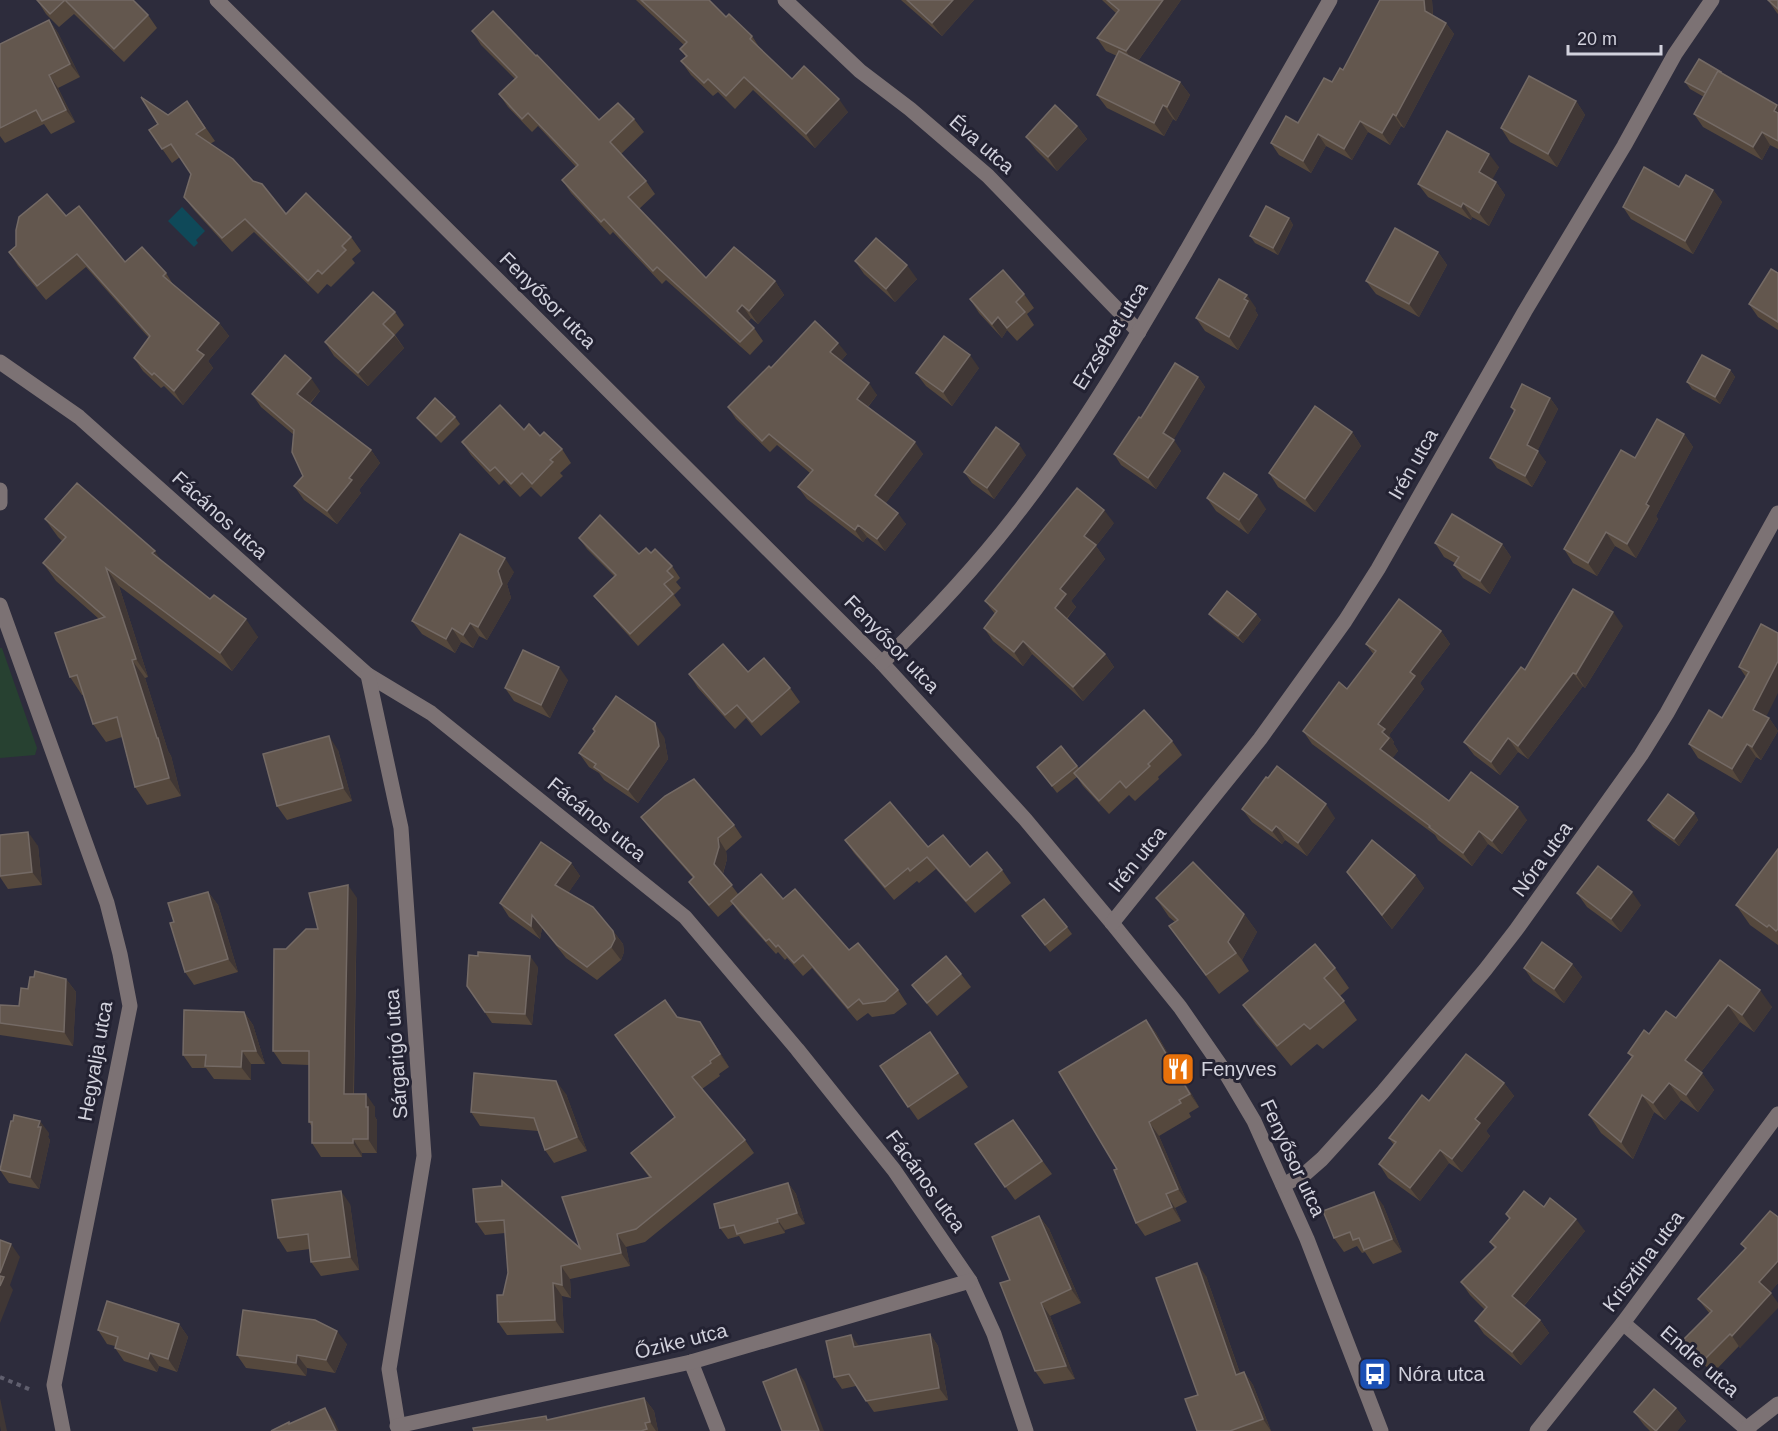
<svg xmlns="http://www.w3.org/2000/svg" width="1778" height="1431" viewBox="0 0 1778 1431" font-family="Arial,sans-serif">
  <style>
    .green { fill: #274131 }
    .water { fill: #0f4959 }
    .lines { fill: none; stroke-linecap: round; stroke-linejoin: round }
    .path { stroke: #605f6e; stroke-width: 4; stroke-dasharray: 4.5 4.5; stroke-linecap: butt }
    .minor { stroke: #7c7274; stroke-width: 15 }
    .wall { fill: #55483d }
    .shaded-wall { fill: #403735 }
    .building { fill: #63574e; stroke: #746a65; stroke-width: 1.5 }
    .labels { text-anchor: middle; stroke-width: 6; stroke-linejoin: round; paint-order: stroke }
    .street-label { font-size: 20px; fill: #d2d2dd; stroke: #232232 }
    .poi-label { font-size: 20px; fill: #d2d2dd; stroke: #232232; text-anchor: start }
  </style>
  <rect width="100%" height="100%" fill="#2d2c3c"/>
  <path class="green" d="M0 648H2L37 748 35 755 0 758Z"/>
  <path class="water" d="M182 207 205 231 196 240 198 243 194 247 168 221Z"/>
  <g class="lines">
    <path class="path" d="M0 1377 31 1390"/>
    <g class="minor">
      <path d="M217 0 882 663 1025 819 1112 923 1180 1007 1225 1072 1254 1121 1307 1239 1381 1431"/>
      <path d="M785 0 860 71 910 109 988 176 1139 332"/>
      <path d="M0 362 79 417 368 675 431 713 685 917 797 1049 894 1170 970 1281 994 1334 1026 1431"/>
      <path d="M0 490V503"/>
      <path d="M0 605 107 903 120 954 130 1006 54 1385 63 1431"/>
      <path d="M882 663C930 616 975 568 1016 515 1081 432 1135 339 1188 248 1235 165 1283 83 1330 0"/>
      <path d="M368 675 401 828 424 1156 389 1369 399 1431"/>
      <path d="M1112 923 1260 739 1345 621 1378 569 1525 311 1624 146 1675 54 1712 0"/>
      <path d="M1283 1185 1306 1173 1322 1159 1382 1093 1485 970 1516 930 1641 755 1667 713 1778 513"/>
      <path d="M1623 1323 1749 1431"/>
      <path d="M691 1362 718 1431"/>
      <path d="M397 1426 691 1362 970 1281"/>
      <path d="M1746 1429 1778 1404"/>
      <path d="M1537 1431 1623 1323 1778 1114"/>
    </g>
  </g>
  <g class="wall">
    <path d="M37 0H133L148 15 157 28 124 62 74 14 59 27 46 14Z"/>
    <path d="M636 0H709L726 17 752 36 761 50 792 79 848 112 815 148 753 90 735 109 718 92 713 96 691 75 681 61 686 57 680 49 684 45Z"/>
    <path d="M901 0H974L942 36Z"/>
    <path d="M1102 0H1181L1138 61 1180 82 1190 95 1176 121 1173 119 1164 136 1107 108 1097 95 1117 56 1106 51 1097 38 1116 13Z"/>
    <path d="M1380 0H1432L1433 16 1446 23 1454 34 1404 128 1401 126 1390 145 1368 132 1352 160 1326 146 1311 173 1279 155 1271 143 1298 123 1343 70Z"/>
    <path d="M1768 0H1778V14L1777 13Z"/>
    <path d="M49 20 58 33 80 77 58 88 75 122 51 134 44 124 5 143 0 136V44Z"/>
    <path d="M472 31 536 56 599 120 634 119 644 132 621 154 646 181 655 194 639 209 706 278 775 281 784 295 758 324 751 318 748 322 754 328 763 341 750 355 666 280 662 284 613 232 610 235 571 193 562 180 576 167 538 126 532 132 508 107 499 94 515 79 481 45Z"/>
    <path d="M1723 74 1778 106V149L1770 145 1762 160 1703 127 1694 114 1704 97 1690 89 1685 82Z"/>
    <path d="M187 101 215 141 210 144 253 181 286 214 351 237 361 251 352 259 355 263 331 287 327 284 318 294 254 232 232 252 194 210 184 197 191 174 180 157 172 163 149 130Z"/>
    <path d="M1576 101 1585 115 1557 167 1510 142 1501 128Z"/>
    <path d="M1077 126 1087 139 1057 171 1036 150 1026 137Z"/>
    <path d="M1499 167 1492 179 1496 182 1505 195 1489 226 1472 217 1471 220 1428 197 1418 184Z"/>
    <path d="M1679 187 1713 190 1722 202 1693 254 1631 219 1623 207Z"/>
    <path d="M66 216 125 262 166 273 174 286 219 323 229 336 208 361 213 368 183 405 164 386 161 388 143 371 134 358 149 338 86 267 46 300 18 266 9 252Z"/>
    <path d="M1289 218 1293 225 1278 255 1255 243 1250 236Z"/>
    <path d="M1438 252 1447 265 1419 317 1376 294 1366 281Z"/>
    <path d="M855 261 917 279 895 302 864 274Z"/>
    <path d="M1778 273V330L1758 317 1749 304Z"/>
    <path d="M1024 294 1034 308 1027 314 1034 325 1017 341 1007 330 1002 338 979 313 970 299Z"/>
    <path d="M1256 308 1255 310 1258 315 1238 350 1205 331 1196 318Z"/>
    <path d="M395 312 404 325 395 335 404 348 368 386 334 356 325 342Z"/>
    <path d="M847 354 841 361 877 395 868 407 923 454 885 504 906 524 885 551 867 537 863 542 807 499 798 487 810 473 777 445 770 452 736 419 728 407 771 368Z"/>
    <path d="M979 368 952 406 926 386 916 373Z"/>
    <path d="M1730 370 1735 377 1720 404 1692 389 1687 382Z"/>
    <path d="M1198 377 1205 387 1173 440 1181 451 1156 489 1121 465 1114 454 1141 418Z"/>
    <path d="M320 391 310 404 371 450 380 463 359 490 361 493 337 524 304 500 294 486 303 476 294 435 261 407 252 394Z"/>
    <path d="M1550 398 1558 409 1537 451 1546 462 1532 487 1497 468 1490 458 1514 412 1511 407Z"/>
    <path d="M455 417 460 424 441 443 422 424 417 418Z"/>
    <path d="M524 430 540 436 562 449 571 463 560 473 563 476 541 497 531 487 520 497 504 480 499 485 471 455 462 442Z"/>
    <path d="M1352 432 1361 446 1315 512 1278 487 1269 473Z"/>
    <path d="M1684 434 1693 447 1656 516 1658 519 1636 558 1615 546 1597 576 1573 563 1564 549 1635 458Z"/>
    <path d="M1026 455 994 499 972 483 964 472Z"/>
    <path d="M1207 498 1266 509 1248 534 1216 511Z"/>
    <path d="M45 519 162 561 258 637 232 671 119 586 148 677 145 678 168 751 171 756 181 796 147 805 135 787 122 737 106 742 93 724 84 695H82L70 677 99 619 56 581 43 563 62 541 58 537Z"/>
    <path d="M1114 523 1096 546 1105 559 1071 601 1076 607 1067 619 1105 654 1114 667 1083 701 1032 654 1023 666 993 641 984 628 995 614 985 601Z"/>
    <path d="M579 538 639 554 651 553 672 566 680 578 676 582 681 588 674 595 681 605 638 646 603 607 594 596 615 577 587 549Z"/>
    <path d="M1435 543 1502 544 1511 557 1490 594 1463 578 1454 565 1455 563 1444 557Z"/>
    <path d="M514 572 507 584 511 598 487 640 479 636 473 648 461 642 455 653 422 634 412 621Z"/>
    <path d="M1209 614H1256L1261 620 1243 643 1214 620Z"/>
    <path d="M1761 624 1766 717 1769 718 1778 731 1761 760 1756 757 1741 783 1698 758 1689 744 1722 718 1746 677 1739 667Z"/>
    <path d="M1623 626 1585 688 1583 686 1528 759 1518 752 1500 775 1474 755 1464 742 1525 670Z"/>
    <path d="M1441 631 1450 644 1420 683 1424 689 1389 735 1394 742 1393 743 1398 751 1392 758 1449 801 1527 820 1502 854 1488 844 1472 866 1438 840 1435 835 1312 744 1303 731 1347 689 1374 655 1366 644Z"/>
    <path d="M748 672 790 688 800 702 761 736 746 718 735 729 698 688 689 674Z"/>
    <path d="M568 680 550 718 514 701 505 688Z"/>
    <path d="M593 729 664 737 668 759 638 803 604 780 599 773 589 767 579 753 594 732Z"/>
    <path d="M1172 741 1182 755 1158 777 1159 779 1135 801 1129 795 1109 814 1083 786 1077 777 1057 793 1037 767 1061 746 1079 768Z"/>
    <path d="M338 750 352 801 287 820 277 806Z"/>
    <path d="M1242 809 1335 818 1307 856 1285 840 1282 844 1252 822Z"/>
    <path d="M1694 813 1698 820 1679 846 1653 827 1648 820Z"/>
    <path d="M641 817 734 825 742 837 726 851 727 859 723 874 738 894 783 899 849 950 898 990 907 1004 894 1014 872 1017 868 1013 857 1021 812 968 803 976 787 958 785 960 778 952 776 954 740 914 733 904 718 917 698 894 689 882 693 878 650 829Z"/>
    <path d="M0 835 38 846 42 885 8 889 0 877Z"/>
    <path d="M845 840 928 847 970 867 1002 870 1011 883 975 913 936 869 919 883 917 881 894 900 854 853Z"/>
    <path d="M1778 849V945L1750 925 1736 905Z"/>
    <path d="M571 863 580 876 568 893 613 931 623 944 624 952 621 960 597 980 566 958 542 928 540 939 509 917 500 903Z"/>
    <path d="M1347 872 1415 875 1424 888 1392 929 1357 885Z"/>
    <path d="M208 892 218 905 238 972 194 985 185 972 174 922Z"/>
    <path d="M1577 893 1641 905 1621 932 1587 907Z"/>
    <path d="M357 898 354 1094 375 1107V1117L377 1120V1153H362V1157H321L312 1143V1127L309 1122V1065L282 1064 273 1051 286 949 318 929Z"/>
    <path d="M1156 898 1244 914 1257 932 1242 960 1249 971 1219 994 1169 926 1175 922 1169 917Z"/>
    <path d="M1022 916 1067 927 1072 934 1050 952Z"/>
    <path d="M1720 960 1772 1007 1754 1032 1740 1022 1701 1072 1714 1090 1698 1112 1681 1100 1665 1120 1654 1112 1633 1159 1601 1133 1589 1115 1632 1058 1628 1053 1649 1034 1676 1018Z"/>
    <path d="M1572 964 1582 977 1564 1003 1533 981 1524 968Z"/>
    <path d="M538 967 532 1025 492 1023 467 986Z"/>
    <path d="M1335 968 1349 988 1340 996 1357 1020 1323 1049 1317 1044 1291 1066 1256 1024 1243 1005Z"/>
    <path d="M961 974 971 987 937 1016 922 998 912 985Z"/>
    <path d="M66 979 76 992 73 1046 0 1035V1005L19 1006 28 989Z"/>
    <path d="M244 1012 253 1025 265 1064H251V1080L214 1079 206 1068H192L183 1055Z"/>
    <path d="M677 1017 709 1035 729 1067 719 1074 720 1076 702 1089 745 1140 754 1153 645 1242 626 1247 630 1266 570 1279 571 1298 562 1296 564 1333 507 1335 498 1322 508 1273 505 1233 485 1235 476 1222 473 1189 580 1248 649 1177 631 1153 675 1117Z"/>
    <path d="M1146 1020 1156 1033 1199 1107 1189 1113 1191 1117 1159 1136 1187 1202 1175 1208 1181 1221 1145 1236 1136 1223 1117 1169Z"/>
    <path d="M930 1032 968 1087 918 1120 880 1066Z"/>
    <path d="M1504 1083 1514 1096 1486 1131 1490 1136 1462 1172 1449 1163 1420 1201 1388 1178 1379 1164 1394 1145 1389 1138 1429 1101Z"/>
    <path d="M566 1094 587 1151 554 1163 545 1150 538 1131 480 1126 471 1112Z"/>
    <path d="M1013 1120 1052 1174 1015 1200 975 1144Z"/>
    <path d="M49 1133 48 1137 50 1140 39 1189 9 1183 0 1170Z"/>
    <path d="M788 1183 796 1194 805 1224 785 1230V1233L744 1244 739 1236 728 1239 720 1228Z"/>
    <path d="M350 1204 359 1270 321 1276 311 1262 310 1249 287 1252 278 1238Z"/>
    <path d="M1383 1205 1402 1252 1373 1264 1365 1252 1362 1253 1357 1246 1344 1252 1334 1238Z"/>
    <path d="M1544 1207 1585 1231 1524 1306 1540 1320 1549 1333 1521 1365 1484 1334 1475 1321 1485 1310 1470 1295 1461 1282 1495 1249 1490 1242 1509 1219 1506 1214Z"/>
    <path d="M1770 1211 1778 1283 1770 1292 1740 1348 1739 1346 1713 1373 1692 1353 1683 1340 1710 1314 1698 1299 1745 1249 1741 1244Z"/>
    <path d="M1039 1216 1049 1229 1081 1303 1050 1316 1075 1379 1044 1384 1035 1371 1010 1280Z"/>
    <path d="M1206 1276 1240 1373 1244 1372 1253 1385 1271 1431H1197L1198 1395Z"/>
    <path d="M179 1324 188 1337 177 1372 159 1366 157 1372 124 1361 115 1348V1346L107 1344 98 1330Z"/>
    <path d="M930 1334 938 1346 948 1400 874 1412 856 1386 842 1389 834 1377Z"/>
    <path d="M347 1344 335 1373 307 1368 306 1376 246 1368 237 1355Z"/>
    <path d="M644 1398 654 1411 658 1431H474L549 1420Z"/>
    <path d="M1676 1408 1686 1421 1677 1431H1650L1644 1425 1634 1412Z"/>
  </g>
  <g class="shaded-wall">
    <path d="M953 0H974L942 36 932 23Z"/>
    <path d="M1163 0H1181L1135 65 1126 51Z"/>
    <path d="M1424 0H1432L1433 23 1425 11Z"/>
    <path d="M49 20 58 33 80 77 70 64Z"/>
    <path d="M1446 23 1454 34 1404 128 1396 116Z"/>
    <path d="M49 75 58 88 75 122 66 110Z"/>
    <path d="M1180 82 1190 95 1176 121 1167 107Z"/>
    <path d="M839 99 848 112 815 148 806 134Z"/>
    <path d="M1576 101 1585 115 1557 167 1548 154Z"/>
    <path d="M1163 105 1173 119 1164 136 1154 123Z"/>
    <path d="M1777 105 1778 106V117L1774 111Z"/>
    <path d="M1393 114 1401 126 1390 145 1382 133Z"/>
    <path d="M1360 121 1368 132 1352 160 1344 149Z"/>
    <path d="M1077 126 1087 139 1057 171 1048 157Z"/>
    <path d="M1762 132 1770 145 1762 160 1753 147Z"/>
    <path d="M1318 134 1326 146 1311 173 1303 161Z"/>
    <path d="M1489 154 1499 167 1489 186 1479 172Z"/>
    <path d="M1496 182 1505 195 1489 226 1479 213Z"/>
    <path d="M1713 190 1722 202 1693 254 1685 241Z"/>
    <path d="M1463 203 1472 217 1471 220 1461 207Z"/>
    <path d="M1289 218 1293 225 1278 255 1273 248Z"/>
    <path d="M1438 252 1447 265 1419 317 1409 304Z"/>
    <path d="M907 265 917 279 895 302 886 289Z"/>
    <path d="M775 281 784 295 758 324 749 311Z"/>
    <path d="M1247 295 1256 308 1255 310 1258 315 1238 350 1229 337Z"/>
    <path d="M742 305 751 318 746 324 737 311Z"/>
    <path d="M998 317 1007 330 1002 338 992 324Z"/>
    <path d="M219 323 229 336 208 361 213 368 183 405 174 391 197 350Z"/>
    <path d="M394 335 404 348 368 386 358 373Z"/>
    <path d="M838 343 847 354 838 364 830 352Z"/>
    <path d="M970 355 979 368 952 406 943 392Z"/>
    <path d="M1730 370 1735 377 1720 404 1715 397Z"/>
    <path d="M1198 377 1205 387 1171 444 1163 433Z"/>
    <path d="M311 378 320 391 306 407 297 394Z"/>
    <path d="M869 383 877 395 865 410 857 399Z"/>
    <path d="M1550 398 1558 409 1535 456 1527 445Z"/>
    <path d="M1352 432 1361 446 1315 512 1305 499Z"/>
    <path d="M1684 434 1693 447 1656 516 1658 519 1636 558 1627 544 1646 504Z"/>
    <path d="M1174 440 1181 451 1156 489 1148 478Z"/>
    <path d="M915 442 923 454 883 507 875 495Z"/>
    <path d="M1019 444 1026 455 994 499 987 488Z"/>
    <path d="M371 450 380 463 359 490 361 493 337 524 327 511 349 478Z"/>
    <path d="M1538 451 1546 462 1532 487 1525 476Z"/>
    <path d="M1257 495 1266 509 1248 534 1239 520Z"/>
    <path d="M1104 510 1114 523 1096 546 1105 559 1071 601 1076 607 1064 621 1055 608 1060 589 1084 536Z"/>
    <path d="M898 513 906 524 885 551 877 539Z"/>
    <path d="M858 525 867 537 863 542 855 530Z"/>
    <path d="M1606 532 1615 546 1597 576 1588 563Z"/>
    <path d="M1502 544 1511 557 1490 594 1480 581Z"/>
    <path d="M155 551 167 569 152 553Z"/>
    <path d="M505 558 514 572 507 584 511 598 487 640 478 627 498 571Z"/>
    <path d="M106 568 119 586 148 677 136 659Z"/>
    <path d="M1613 612 1623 626 1585 688 1576 674Z"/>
    <path d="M1256 614 1261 620 1243 643 1238 636Z"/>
    <path d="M246 619 258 637 232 671 220 653Z"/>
    <path d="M470 623 479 636 473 648 463 635Z"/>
    <path d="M452 628 461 642 455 653 446 639Z"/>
    <path d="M1441 631 1450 644 1420 683 1424 689 1389 735 1394 742 1393 743 1398 751 1390 762 1380 749 1382 732 1378 724 1410 672Z"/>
    <path d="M1023 641 1032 654 1023 666 1014 652Z"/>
    <path d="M1105 654 1114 667 1083 701 1073 687Z"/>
    <path d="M132 660 145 678 168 751 171 756 181 796 169 778Z"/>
    <path d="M1778 661V693L1763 723 1753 710Z"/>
    <path d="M559 667 568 680 550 718 541 705Z"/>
    <path d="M1573 673 1583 686 1528 759 1518 746Z"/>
    <path d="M1769 718 1778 731 1761 760 1752 747Z"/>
    <path d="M655 723 664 737 668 759 638 803 628 790Z"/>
    <path d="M329 736 338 750 352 801 343 788Z"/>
    <path d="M1508 738 1518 752 1500 775 1491 762Z"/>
    <path d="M1747 744 1756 757 1741 783 1732 769Z"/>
    <path d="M1326 804 1335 818 1307 856 1298 843Z"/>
    <path d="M1518 807 1527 820 1502 854 1492 841Z"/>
    <path d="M1694 813 1698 820 1679 846 1674 839Z"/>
    <path d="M1276 826 1285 840 1282 844 1272 831Z"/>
    <path d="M1479 831 1488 844 1472 866 1463 853Z"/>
    <path d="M28 832 38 846 42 885 32 872Z"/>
    <path d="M718 838 726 851 727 859 722 876 714 864Z"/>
    <path d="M571 863 580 876 564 899 555 885Z"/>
    <path d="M1415 875 1424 888 1392 929 1382 915Z"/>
    <path d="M348 885 357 898 353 1107 344 1094Z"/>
    <path d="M208 892 218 905 238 972 228 959Z"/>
    <path d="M1632 892 1641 905 1621 932 1611 919Z"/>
    <path d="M1244 914 1257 932 1242 960 1228 942Z"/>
    <path d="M532 915 542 928 540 939 531 926Z"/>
    <path d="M613 931 623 944 624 952 621 960 611 947Z"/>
    <path d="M530 956 538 967 532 1025 525 1014Z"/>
    <path d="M1572 964 1582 977 1564 1003 1554 989Z"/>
    <path d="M66 979 76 992 73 1046 64 1032Z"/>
    <path d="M1760 990 1772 1007 1754 1032 1742 1015Z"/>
    <path d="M1728 1005 1740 1022 1697 1077 1685 1060Z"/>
    <path d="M244 1012 253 1025 265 1064 256 1051Z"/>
    <path d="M1146 1020 1156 1033 1199 1107 1190 1094Z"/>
    <path d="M700 1022 709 1035 729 1067 720 1054Z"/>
    <path d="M242 1051 251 1064V1080L241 1067Z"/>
    <path d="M1702 1073 1714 1090 1698 1112 1686 1095Z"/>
    <path d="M556 1081 566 1094 587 1151 577 1137Z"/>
    <path d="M1504 1083 1514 1096 1486 1131 1490 1136 1462 1172 1452 1159 1475 1119Z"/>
    <path d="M1669 1083 1681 1100 1665 1120 1653 1103Z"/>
    <path d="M366 1094 375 1107V1117L377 1120V1153L368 1139Z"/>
    <path d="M1642 1095 1654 1112 1633 1159 1621 1142Z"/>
    <path d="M40 1121 49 1133 48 1137 50 1140 39 1189 30 1177Z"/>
    <path d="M1149 1122 1159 1136 1187 1202 1178 1189Z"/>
    <path d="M353 1139 362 1153V1157L353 1143Z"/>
    <path d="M1440 1150 1449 1163 1420 1201 1410 1188Z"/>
    <path d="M788 1183 796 1194 805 1224 797 1213Z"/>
    <path d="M341 1191 350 1204 359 1270 350 1257Z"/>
    <path d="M1374 1192 1383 1205 1402 1252 1392 1239Z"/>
    <path d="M1166 1194 1175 1208 1181 1221 1172 1207Z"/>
    <path d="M1039 1216 1049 1229 1081 1303 1071 1289Z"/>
    <path d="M777 1219 785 1230V1233L778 1222Z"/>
    <path d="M1576 1219 1585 1231 1521 1309 1512 1296Z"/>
    <path d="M617 1234 626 1247 630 1266 621 1253Z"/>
    <path d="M11 1244 20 1257 10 1285 13 1290 0 1323V1273Z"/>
    <path d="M1778 1261V1283L1768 1295 1759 1282Z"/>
    <path d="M1197 1263 1206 1276 1245 1388 1236 1375Z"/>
    <path d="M561 1266 570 1279 571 1298 562 1285Z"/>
    <path d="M553 1283 562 1296 564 1333 555 1320Z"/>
    <path d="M1771 1293 1778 1303V1308L1740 1348 1732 1336Z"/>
    <path d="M1041 1303 1050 1316 1075 1379 1066 1366Z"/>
    <path d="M1540 1320 1549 1333 1521 1365 1512 1352Z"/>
    <path d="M179 1324 188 1337 177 1372 168 1359Z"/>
    <path d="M337 1331 347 1344 335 1373 326 1360Z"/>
    <path d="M930 1334 938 1346 948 1400 939 1388Z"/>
    <path d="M851 1335 860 1347H854Z"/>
    <path d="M150 1353 159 1366 157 1372 148 1359Z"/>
    <path d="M297 1355 307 1368 306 1376 296 1363Z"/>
    <path d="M796 1369 805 1382 824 1431H819Z"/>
    <path d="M1244 1372 1253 1385 1271 1431 1263 1419Z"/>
    <path d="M0 1398 7 1431H1L0 1426Z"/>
    <path d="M644 1398 654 1411 658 1431H656L650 1422Z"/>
    <path d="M325 1408 334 1420 339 1431H336Z"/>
    <path d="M1676 1408 1686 1421 1677 1431H1656Z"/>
  </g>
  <g class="building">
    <path d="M37 0H133L148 15 114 49 65 0 50 14Z"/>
    <path d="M641 0H709L726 17 729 14 752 36 750 39 792 79 804 66 839 99 806 134 744 77 726 96 708 79 704 83 681 61 687 56 680 49 687 42Z"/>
    <path d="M907 0H953L932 23Z"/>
    <path d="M1107 0H1163L1126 51 1097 38 1119 10Z"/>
    <path d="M1380 0H1424L1425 11 1446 23 1396 116 1393 114 1382 133 1360 121 1344 149 1318 134 1303 161 1271 143 1286 116 1298 123 1324 78 1332 82 1340 68 1343 70Z"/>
    <path d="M1768 0H1778V9Z"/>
    <path d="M493 11 536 56 537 55 599 120 618 103 634 119 610 142 646 181 628 197 706 278 734 247 775 281 749 311 742 305 737 311 754 328 740 342 657 267 653 271 604 219 601 222 562 180 578 165 528 113 522 119 499 94 517 77 472 31Z"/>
    <path d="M49 20 70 64 49 75 66 110 42 121 36 110 0 128V44Z"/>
    <path d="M1119 51 1180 82 1167 107 1163 105 1154 123 1097 95Z"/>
    <path d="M1699 59 1721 72 1720 73 1718 71 1706 93 1685 82Z"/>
    <path d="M1718 71 1777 105 1774 111 1778 113V141L1762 132 1753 147 1694 114Z"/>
    <path d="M1529 76 1576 101 1548 154 1501 128Z"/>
    <path d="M141 97 168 115 187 101 205 128 196 134 233 159 253 181 262 184 286 214 306 193 351 237 342 246 346 250 322 274 318 270 308 281 245 219 222 238 184 197 191 174 171 144 162 149 149 130 158 124Z"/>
    <path d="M1055 105 1077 126 1048 157 1026 137Z"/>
    <path d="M1447 131 1489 154 1479 172 1496 182 1479 213 1463 203 1461 207 1418 184Z"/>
    <path d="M1644 167 1679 187 1686 175 1713 190 1685 241 1623 207Z"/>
    <path d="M47 194 66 216 79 206 125 262 142 247 166 273 163 276 219 323 197 350 204 355 174 391 154 373 152 375 134 358 150 336 77 254 37 286 9 252 16 246V230L19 217Z"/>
    <path d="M1266 206 1289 218 1273 248 1250 236Z"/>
    <path d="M1395 228 1438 252 1409 304 1366 281Z"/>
    <path d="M876 238 907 265 886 289 855 261Z"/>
    <path d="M1771 269 1778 273V322L1749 304Z"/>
    <path d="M1003 270 1024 294 1016 302 1025 312 1007 328 998 317 992 324 970 299Z"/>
    <path d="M1219 279 1247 295 1244 299 1248 301 1229 337 1196 318Z"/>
    <path d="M373 292 395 312 383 324 394 335 358 373 325 342Z"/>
    <path d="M815 321 838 343 830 352 869 383 857 399 915 442 875 495 898 513 877 539 858 525 855 530 798 487 813 470 769 434 762 441 728 407 769 366 771 368Z"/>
    <path d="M944 336 970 355 943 392 916 373Z"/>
    <path d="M285 355 311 378 297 394 371 450 349 478 352 480 327 511 294 486 303 476 292 452 294 430 252 394Z"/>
    <path d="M1702 355 1730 370 1715 397 1687 382Z"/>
    <path d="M1175 363 1198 377 1163 433 1174 440 1148 478 1114 454 1139 417 1141 418Z"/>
    <path d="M1522 384 1550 398 1527 445 1538 451 1525 476 1490 458 1515 410 1511 407Z"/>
    <path d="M435 398 455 417 436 436 417 418Z"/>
    <path d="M500 405 524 430 529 424 540 436 544 432 562 449 550 460 553 462 532 484 522 473 511 484 495 467 490 471 462 442Z"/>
    <path d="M1315 406 1352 432 1305 499 1269 473Z"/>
    <path d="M1657 419 1684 434 1646 504 1649 506 1627 544 1606 532 1588 563 1564 549 1621 450 1635 458Z"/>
    <path d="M996 427 1019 444 987 488 964 472Z"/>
    <path d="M1224 473 1257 495 1239 520 1207 498Z"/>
    <path d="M77 483 155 551 152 553 210 599 214 595 246 619 220 653 106 568 136 659 132 660 157 738H158L169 778 135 787 117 717 93 724 77 675 70 677 55 633 105 617 43 563 66 537 45 519Z"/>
    <path d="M1077 488 1104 510 1084 536 1096 545 1060 589 1066 594 1055 608 1105 654 1073 687 1023 641 1014 652 984 628 997 611 985 601Z"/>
    <path d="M1452 514 1502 544 1480 581 1454 565 1459 557 1435 543Z"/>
    <path d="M600 515 639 554 646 548 651 553 655 549 672 566 667 571 673 577 664 584 673 594 630 634 594 596 616 575 579 538Z"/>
    <path d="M460 534 505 558 498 571 502 584 478 627 470 623 463 635 452 628 446 639 412 621Z"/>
    <path d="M1573 589 1613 612 1576 674 1573 673 1518 746 1508 738 1491 762 1464 742 1521 667 1525 670Z"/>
    <path d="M1227 591 1256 614 1238 636 1209 614Z"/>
    <path d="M1399 599 1441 631 1410 672 1415 676 1378 724 1385 729 1382 732 1389 738 1380 749 1449 801 1471 772 1518 807 1492 841 1479 831 1463 853 1429 827 1430 826 1303 731 1339 682 1347 689 1376 651 1366 644Z"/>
    <path d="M1761 624 1778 633V661L1753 710 1769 718 1752 747 1747 744 1732 769 1689 744 1709 710 1722 718 1749 672 1739 667Z"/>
    <path d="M723 644 748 672 764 658 790 688 752 722 737 705 725 715 689 674Z"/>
    <path d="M523 650 559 667 541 705 505 688Z"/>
    <path d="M616 696 655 723 659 746 628 790 594 767 596 764 579 753 595 731 593 729Z"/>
    <path d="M1144 710 1172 741 1148 764 1150 766 1126 788 1120 781 1099 801 1074 773Z"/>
    <path d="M329 736 343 788 277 806 263 754Z"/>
    <path d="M1061 746 1077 766 1052 786 1037 767Z"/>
    <path d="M1277 766 1326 804 1298 843 1276 826 1272 831 1242 809 1266 777 1268 778Z"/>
    <path d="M694 779 734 825 718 838 719 847 714 864 732 885 709 905 689 882 694 877 641 817 665 796Z"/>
    <path d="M1668 794 1694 813 1674 839 1648 820Z"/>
    <path d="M890 802 928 847 943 835 970 867 987 852 1002 870 966 901 927 857 910 871 908 868 885 887 845 840Z"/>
    <path d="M28 832 32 872 0 876V835Z"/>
    <path d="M1372 840 1415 875 1382 915 1347 872Z"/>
    <path d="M541 842 571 863 555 885 593 907 613 931 615 939 611 947 587 967 557 945 532 915 531 926 500 903Z"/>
    <path d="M1778 849V929L1776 931 1769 925 1767 927 1736 905Z"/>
    <path d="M1193 862 1244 914 1228 942 1236 953 1206 975 1169 926 1178 920 1156 898Z"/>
    <path d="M1598 866 1632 892 1611 919 1577 893Z"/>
    <path d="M761 874 783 899 795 889 849 950 858 943 898 990 885 1001 863 1004 859 999 848 1008 803 955 794 963 778 945 776 947 769 939 766 941 731 901Z"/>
    <path d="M348 885 344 1094H366V1107H368V1139H353V1143H312V1122H309V1051H273L274 949H286L306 929H318L309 893Z"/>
    <path d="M208 892 228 959 185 972 170 923 174 922 168 903Z"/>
    <path d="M1044 899 1067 927 1045 945 1022 916Z"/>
    <path d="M1542 942 1572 964 1554 989 1524 968Z"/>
    <path d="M1315 944 1335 968 1324 978 1344 1001 1310 1029 1304 1024 1277 1046 1243 1005Z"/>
    <path d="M478 952 530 956 525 1014 485 1012 467 986 469 955 478 956Z"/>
    <path d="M946 956 961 974 927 1003 912 985Z"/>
    <path d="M1720 960 1760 990 1742 1015 1728 1005 1685 1060 1702 1073 1686 1095 1669 1083 1653 1103 1642 1095 1621 1142 1589 1115 1633 1056 1628 1053 1644 1030 1649 1034 1666 1011 1676 1018Z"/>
    <path d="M35 971 66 979 64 1032 0 1023V1005L19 1006 21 988 28 989 30 977H34Z"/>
    <path d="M665 1000 677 1017 700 1022 720 1054 710 1061 711 1063 692 1077 745 1140 636 1229 617 1234 621 1253 561 1266 562 1285 553 1283 555 1320 498 1322 497 1295H503L508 1273 504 1220 476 1222 473 1189 502 1186V1181L580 1248 562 1197 651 1177 631 1153 675 1117 615 1035Z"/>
    <path d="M184 1010 244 1012 256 1051H242L241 1067 205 1066 206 1055H183Z"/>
    <path d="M1146 1020 1190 1094 1179 1100 1181 1103 1149 1122 1178 1189 1166 1194 1172 1207 1136 1223 1114 1170 1117 1169 1059 1072Z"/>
    <path d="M930 1032 958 1073 908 1107 880 1066Z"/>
    <path d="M1466 1054 1504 1083 1475 1119 1480 1123 1452 1159 1440 1150 1410 1188 1379 1164 1396 1142 1389 1138 1422 1095 1429 1101Z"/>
    <path d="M474 1073 556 1081 577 1137 545 1150 534 1118 471 1112Z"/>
    <path d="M14 1115 40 1121 38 1127H41L30 1177 0 1170 11 1121H13Z"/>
    <path d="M1013 1120 1042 1161 1005 1187 975 1144Z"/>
    <path d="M788 1183 797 1213 777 1219 778 1222 737 1234 734 1225 720 1228 714 1204Z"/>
    <path d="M341 1191 350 1257 311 1262 308 1234 278 1238 272 1200Z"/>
    <path d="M1524 1191 1544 1207 1550 1198 1576 1219 1512 1296 1540 1320 1512 1352 1475 1321 1487 1307 1461 1282 1496 1247 1490 1242 1510 1218 1506 1214Z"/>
    <path d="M1374 1192 1392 1239 1364 1250 1359 1238 1353 1240 1350 1232 1334 1238 1323 1211Z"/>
    <path d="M1770 1211 1778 1217V1261L1759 1282 1771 1293 1732 1336 1730 1334 1704 1360 1683 1340 1712 1311 1698 1299 1746 1248 1741 1244Z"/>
    <path d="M1039 1216 1071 1289 1041 1303 1066 1366 1035 1371 1000 1283 1010 1280 992 1237Z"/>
    <path d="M0 1240 11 1244 0 1273Z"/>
    <path d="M1197 1263 1236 1375 1244 1372 1263 1419 1230 1431H1197L1185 1399 1198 1395 1156 1278Z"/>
    <path d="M0 1276 4 1277 0 1286Z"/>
    <path d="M107 1301 179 1324 168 1359 150 1353 148 1359 115 1348 118 1337 98 1330Z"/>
    <path d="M243 1310 315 1320 337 1331 326 1360 297 1355 296 1363 237 1355Z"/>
    <path d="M930 1334 939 1388 866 1401 849 1374 834 1377 826 1341 851 1335 854 1347Z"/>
    <path d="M796 1369 819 1431H782L763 1382Z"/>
    <path d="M1654 1389 1676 1408 1656 1431 1634 1412Z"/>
    <path d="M644 1398 650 1422 645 1423 647 1429 641 1431H474L473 1428 546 1416 547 1420Z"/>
    <path d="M325 1408 336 1431H271L289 1422V1424Z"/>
  </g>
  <defs>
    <symbol id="restaurant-square" viewBox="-11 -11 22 22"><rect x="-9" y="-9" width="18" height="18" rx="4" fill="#e8710a" stroke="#232232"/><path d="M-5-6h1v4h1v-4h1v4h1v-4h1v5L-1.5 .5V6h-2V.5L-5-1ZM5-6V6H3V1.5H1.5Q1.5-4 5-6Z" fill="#fff"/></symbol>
    <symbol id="bus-square" viewBox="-11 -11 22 22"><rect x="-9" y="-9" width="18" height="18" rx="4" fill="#1a4fb4" stroke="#232232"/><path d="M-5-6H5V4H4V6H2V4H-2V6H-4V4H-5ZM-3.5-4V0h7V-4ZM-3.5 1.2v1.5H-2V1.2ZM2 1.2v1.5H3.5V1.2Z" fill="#fff"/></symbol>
  </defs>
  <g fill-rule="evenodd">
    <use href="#restaurant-square" x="1159" y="1050" width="38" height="38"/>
    <use href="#bus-square" x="1356" y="1355" width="38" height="38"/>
  </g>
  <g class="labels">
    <g class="street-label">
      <text transform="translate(982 144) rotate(41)" y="7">Éva utca</text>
      <text transform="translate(548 300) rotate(45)" y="7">Fenyősor utca</text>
      <text transform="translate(1110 336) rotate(-58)" y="7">Erzsébet utca</text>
      <text transform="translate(1413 464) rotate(-60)" y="7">Irén utca</text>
      <text transform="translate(220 515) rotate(42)" y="7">Fácános utca</text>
      <text transform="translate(892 644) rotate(46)" y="7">Fenyősor utca</text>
      <text transform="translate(597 819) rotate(39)" y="7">Fácános utca</text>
      <text transform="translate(1137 859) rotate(-51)" y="7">Irén utca</text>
      <text transform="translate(1542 859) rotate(-54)" y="7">Nóra utca</text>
      <text transform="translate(396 1054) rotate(-94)" y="7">Sárgarigó utca</text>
      <text transform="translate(95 1061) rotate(-80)" y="7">Hegyalja utca</text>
      <text transform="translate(1293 1158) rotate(65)" y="7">Fenyősor utca</text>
      <text transform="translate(926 1181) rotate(54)" y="7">Fácános utca</text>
      <text transform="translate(1643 1261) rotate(-53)" y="7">Krisztina utca</text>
      <text transform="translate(681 1341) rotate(-14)" y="7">Őzike utca</text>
      <text transform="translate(1700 1361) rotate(41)" y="7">Endre utca</text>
    </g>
    <g class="poi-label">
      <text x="1201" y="1076">Fenyves</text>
      <text x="1398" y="1381">Nóra utca</text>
    </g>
  </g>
  <path d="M1568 45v9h93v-9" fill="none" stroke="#d2d2dd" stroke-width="3"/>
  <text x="1577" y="45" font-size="18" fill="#d2d2dd" stroke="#232232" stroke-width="4.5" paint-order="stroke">20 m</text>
</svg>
